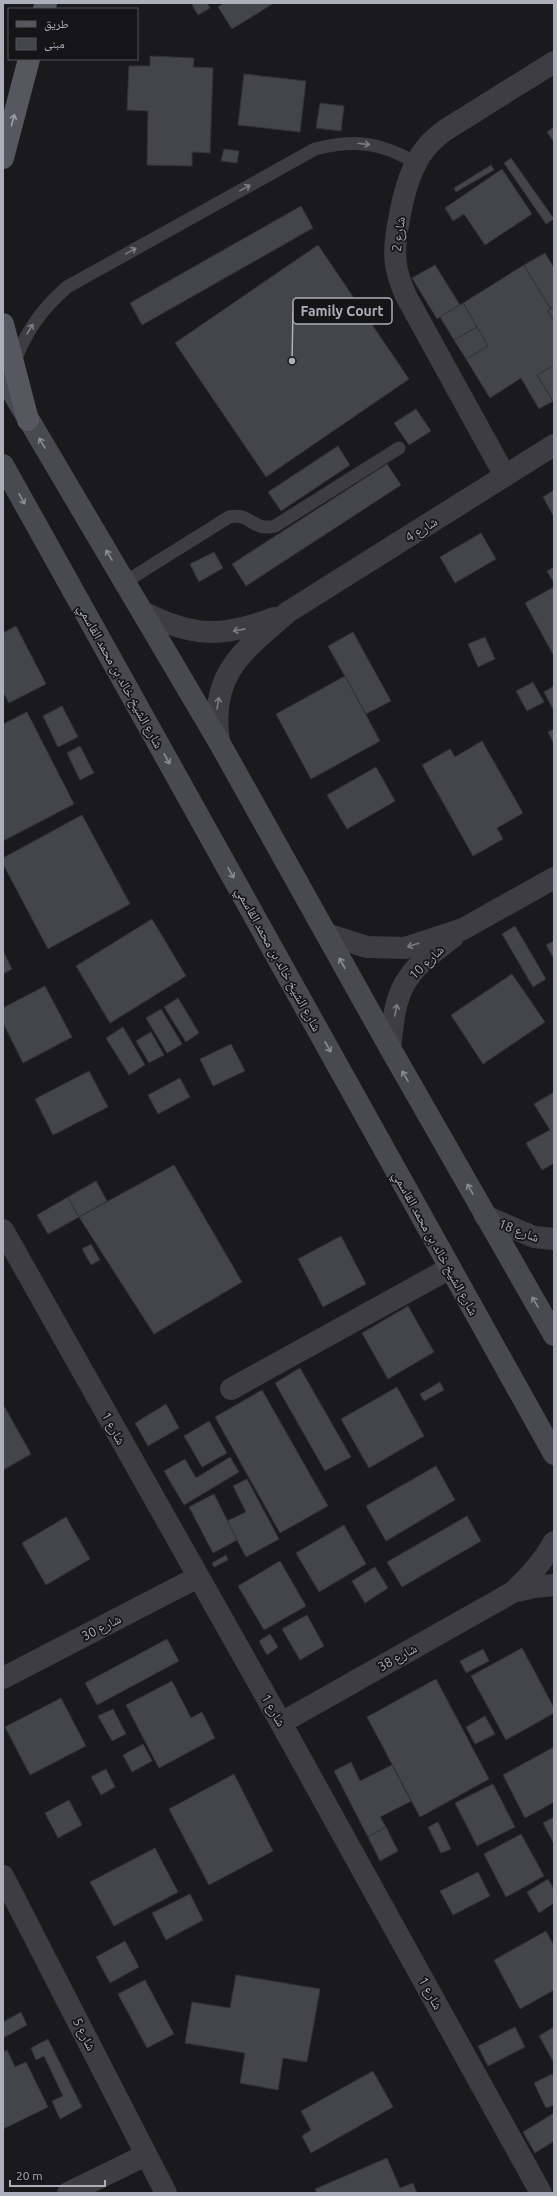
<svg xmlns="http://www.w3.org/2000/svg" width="557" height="2196" viewBox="0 0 557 2196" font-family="Ubuntu,'Noto Naskh Arabic',sans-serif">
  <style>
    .building { fill: #444549; stroke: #343438 }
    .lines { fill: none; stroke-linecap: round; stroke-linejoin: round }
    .lane { stroke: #3d3d43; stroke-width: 13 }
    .street { stroke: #3d3d43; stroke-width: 22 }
    .secondary { stroke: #494a50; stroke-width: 22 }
    .primary { stroke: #57585f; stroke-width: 22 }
    .oneway { stroke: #9c9ea9 }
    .oneway2 { stroke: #7b7c85 }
    .oneway3 { stroke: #8a8c96 }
    .labels { text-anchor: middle; stroke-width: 3.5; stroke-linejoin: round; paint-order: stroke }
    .street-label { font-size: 13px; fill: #adb0bb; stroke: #151417 }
    .leader { fill: none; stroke: #adb0bb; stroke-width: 1.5 }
    .callout-dot { fill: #adb0bb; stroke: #151417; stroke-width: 1.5 }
    .callout { fill: #151417; stroke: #adb0bb; stroke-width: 1.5 }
    .callout-label { font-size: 14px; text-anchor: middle; font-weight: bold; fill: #adb0bb }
  </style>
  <rect width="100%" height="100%" fill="#1a1a1c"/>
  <g class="building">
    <path d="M194 3H207L210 8 198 15 192 5Z"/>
    <path d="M224 3H274L232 29 218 7Z"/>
    <path d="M150 56 194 58 193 67 213 68 210 153 192 152V166L147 165 148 111 127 110 129 66H150Z"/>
    <path d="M244 74 306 81 300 132 238 125Z"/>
    <path d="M320 103 344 106 341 131 316 128Z"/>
    <path d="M554 127V142L547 132Z"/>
    <path d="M224 149 239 151 237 163 221 161Z"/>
    <path d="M511 158 554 219 546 224 504 163Z"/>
    <path d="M491 165 494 170 456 192 454 188Z"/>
    <path d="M502 169 532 214 485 245 464 214 453 221 445 208Z"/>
    <path d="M301 206 313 228 142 325 130 303Z"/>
    <path d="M318 245 409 379 266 477 175 343Z"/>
    <path d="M545 253 554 268V306L550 308 524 265Z"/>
    <path d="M435 265 460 305 437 319 412 278Z"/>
    <path d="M524 265 550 308 548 311 554 321V365L537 375 553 401 539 409 521 378 490 398 466 359 488 346 463 303Z"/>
    <path d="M463 303 477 327 454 340 440 317Z"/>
    <path d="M554 306V321L548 311Z"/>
    <path d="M477 327 488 346 466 359 454 340Z"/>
    <path d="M554 365V400L553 401 537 375Z"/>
    <path d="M416 409 431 431 409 445 394 423Z"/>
    <path d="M338 446 350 465 281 511 268 492Z"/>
    <path d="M387 464 401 485 246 586 232 564Z"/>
    <path d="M554 490V517L543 497Z"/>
    <path d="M481 533 496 559 455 583 440 557Z"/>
    <path d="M214 552 223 568 199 582 190 564Z"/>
    <path d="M554 567V583L547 571Z"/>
    <path d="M554 587V656L525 603Z"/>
    <path d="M16 626 46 684 9 703 3 692V633Z"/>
    <path d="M353 632 391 701 366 714 328 646Z"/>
    <path d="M485 637 495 659 478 667 468 644Z"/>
    <path d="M345 676 380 741 311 779 276 714Z"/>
    <path d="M533 682 544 702 527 711 516 691Z"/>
    <path d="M554 686V711L544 692Z"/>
    <path d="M62 706 78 737 58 747 43 716Z"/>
    <path d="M27 712 74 804 3 841V724Z"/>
    <path d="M554 729V741L553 742 548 732Z"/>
    <path d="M482 741 523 813 497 828 503 839 473 856 422 765 450 749 455 757Z"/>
    <path d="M80 746 94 773 80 780 67 753Z"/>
    <path d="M376 767 395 801 347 829 327 795Z"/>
    <path d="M82 815 130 904 48 949 3 864V858Z"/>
    <path d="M152 919 186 976 110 1023 76 966Z"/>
    <path d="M515 926 546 979 533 987 502 934Z"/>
    <path d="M554 941V959L546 945Z"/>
    <path d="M3 951 12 969 3 974Z"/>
    <path d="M512 974 545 1022 483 1064 451 1015Z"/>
    <path d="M45 986 72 1037 23 1063 3 1023V1008Z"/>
    <path d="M178 998 199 1033 186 1042 164 1007Z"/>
    <path d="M161 1009 182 1044 167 1053 146 1018Z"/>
    <path d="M123 1027 145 1065 129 1075 106 1038Z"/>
    <path d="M151 1032 164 1055 149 1063 136 1041Z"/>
    <path d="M231 1044 245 1071 213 1086 200 1059Z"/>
    <path d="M89 1071 108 1107 53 1135 35 1099Z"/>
    <path d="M180 1078 190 1097 158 1114 148 1095Z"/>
    <path d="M554 1092V1163L542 1170 526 1143 550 1130 534 1104Z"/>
    <path d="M174 1165 242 1282 154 1334 79 1217Z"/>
    <path d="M96 1181 107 1201 79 1217 68 1197Z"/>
    <path d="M68 1197 79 1217 48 1234 37 1215Z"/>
    <path d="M341 1236 366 1284 323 1307 298 1259Z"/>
    <path d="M91 1244 100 1260 91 1265 82 1249Z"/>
    <path d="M408 1306 434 1352 388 1379 362 1333Z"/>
    <path d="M300 1368 351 1457 325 1471 275 1383Z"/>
    <path d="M440 1382 444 1390 424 1401 420 1394Z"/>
    <path d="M397 1387 424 1436 369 1468 341 1419Z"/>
    <path d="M262 1390 328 1506 280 1533 215 1417Z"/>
    <path d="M166 1404 179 1428 148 1446 135 1423Z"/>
    <path d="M4 1406 31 1454 3 1470V1407Z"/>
    <path d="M209 1421 227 1453 202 1467 184 1436Z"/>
    <path d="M230 1457 239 1472 184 1505 164 1471 185 1459 196 1478Z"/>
    <path d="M436 1466 455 1500 386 1541 366 1506Z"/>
    <path d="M247 1479 279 1539 246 1557 227 1521 246 1512 233 1486Z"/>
    <path d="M214 1494 237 1540 213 1553 189 1507Z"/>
    <path d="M467 1516 481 1541 402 1587 387 1562Z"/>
    <path d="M66 1517 90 1559 46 1585 22 1543Z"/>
    <path d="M344 1525 366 1564 319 1592 296 1553Z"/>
    <path d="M226 1555 228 1560 214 1567 212 1563Z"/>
    <path d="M280 1561 306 1606 264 1630 238 1586Z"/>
    <path d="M375 1567 388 1588 365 1603 352 1581Z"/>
    <path d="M307 1615 324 1646 300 1660 282 1629Z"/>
    <path d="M270 1634 278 1647 267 1655 259 1641Z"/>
    <path d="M167 1639 179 1661 97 1705 85 1683Z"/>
    <path d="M522 1648 554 1708V1713L506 1740 471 1676Z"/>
    <path d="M483 1649 489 1661 466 1673 460 1661Z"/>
    <path d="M436 1679 489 1779 420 1817 367 1717Z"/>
    <path d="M172 1681 191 1718 202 1712 215 1738 159 1768 126 1705Z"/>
    <path d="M61 1698 86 1746 30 1775 5 1727Z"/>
    <path d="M113 1709 126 1734 112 1741 98 1716Z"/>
    <path d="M485 1716 495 1734 475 1744 466 1727Z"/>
    <path d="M143 1744 152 1761 132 1772 123 1755Z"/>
    <path d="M554 1747V1802L525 1818 503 1775Z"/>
    <path d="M351 1762 360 1781 392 1765 411 1801 380 1817 386 1827 368 1837 334 1771Z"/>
    <path d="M106 1769 115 1787 101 1795 91 1777Z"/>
    <path d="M234 1774 273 1851 209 1885 169 1809Z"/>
    <path d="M493 1784 515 1827 477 1846 455 1803Z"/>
    <path d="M69 1800 82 1825 58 1838 45 1813Z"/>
    <path d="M554 1817V1844L543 1823Z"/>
    <path d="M438 1822 451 1849 441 1853 428 1827Z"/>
    <path d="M386 1827 398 1851 380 1861 368 1837Z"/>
    <path d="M521 1834 544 1876 506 1897 484 1854Z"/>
    <path d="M155 1848 178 1892 114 1926 90 1882Z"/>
    <path d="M478 1872 490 1896 453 1915 440 1891Z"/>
    <path d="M548 1879 554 1890V1903L539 1913 527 1892Z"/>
    <path d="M190 1894 203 1920 166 1940 152 1913Z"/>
    <path d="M546 1931 554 1946V1990L520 2009 494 1960Z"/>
    <path d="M125 1941 139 1967 110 1983 96 1957Z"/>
    <path d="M236 1975 320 1989 307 2062 283 2058 278 2090 240 2083 245 2053 185 2043 192 2002 230 2008Z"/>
    <path d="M145 1980 174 2034 147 2048 118 1994Z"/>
    <path d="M21 2012 27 2025 3 2038V2022Z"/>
    <path d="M515 2027 525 2047 488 2066 478 2046Z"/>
    <path d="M554 2027V2063L539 2036Z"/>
    <path d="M48 2039 82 2107 60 2119 52 2101 63 2096 44 2056 36 2060 31 2048Z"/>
    <path d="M7 2050 15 2067 26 2062 48 2107 3 2129V2052Z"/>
    <path d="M373 2071 393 2107 311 2153 302 2136 311 2130 301 2111Z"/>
    <path d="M552 2074 554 2078V2105L546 2108 534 2083Z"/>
    <path d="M554 2113V2141L535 2153 523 2132Z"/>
    <path d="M387 2158 400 2188 413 2183 417 2193H317L315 2189Z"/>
  </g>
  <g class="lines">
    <g class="lane">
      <path d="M14 363C26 331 42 309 67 287L315 149C354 139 381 142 416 163"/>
      <path d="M125 582 229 517C251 512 252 532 275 526L399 448"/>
    </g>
    <g class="street">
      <path d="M505 476 406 296C393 268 393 250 399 220 403 196 410 168 425 149 439 131 461 121 479 109 504 93 529 78 554 62"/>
      <path d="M143 612C192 637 223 638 274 618"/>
      <path d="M219 742C209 674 242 652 288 612L554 445"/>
      <path d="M326 934 367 947 405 948 463 929 554 878"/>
      <path d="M390 1048C393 1024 394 997 409 977 420 961 438 949 453 937"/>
      <path d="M485 1216 534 1237 554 1239"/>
      <path d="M3 1230 281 1723 541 2193"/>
      <path d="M231 1389 450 1268"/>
      <path d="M513 1592 534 1587 554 1585"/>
      <path d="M3 1678 198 1577"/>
      <path d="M281 1723 513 1592C529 1577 543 1562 554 1542"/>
      <path d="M3 1876 166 2193"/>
      <path d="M68 2193 146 2155"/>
    </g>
    <g class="secondary">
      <path d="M3 376 219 742 390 1048 554 1335"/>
      <path d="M3 465 554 1454"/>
    </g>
    <g class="primary">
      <path d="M44 9 46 3"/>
      <path d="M3 158 29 59"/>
      <path d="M3 324 28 420"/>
    </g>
  </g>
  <defs><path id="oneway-shaft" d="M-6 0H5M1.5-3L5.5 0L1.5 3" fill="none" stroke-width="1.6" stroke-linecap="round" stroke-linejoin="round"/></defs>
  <use class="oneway" href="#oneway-shaft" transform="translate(13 120) rotate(-75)"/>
  <g class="oneway2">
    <use href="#oneway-shaft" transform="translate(364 144) rotate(7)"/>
    <use href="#oneway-shaft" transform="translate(245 188) rotate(-29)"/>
    <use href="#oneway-shaft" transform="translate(131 251) rotate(-29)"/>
    <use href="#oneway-shaft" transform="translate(30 329) rotate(-59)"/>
    <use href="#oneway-shaft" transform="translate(239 630) rotate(169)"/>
    <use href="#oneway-shaft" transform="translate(218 703) rotate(-81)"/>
    <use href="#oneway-shaft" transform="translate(413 945) rotate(162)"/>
    <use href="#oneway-shaft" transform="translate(396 1010) rotate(-79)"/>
  </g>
  <g class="oneway3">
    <use href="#oneway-shaft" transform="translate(42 443) rotate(-121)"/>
    <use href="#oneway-shaft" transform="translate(22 499) rotate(61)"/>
    <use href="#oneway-shaft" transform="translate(109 555) rotate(-121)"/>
    <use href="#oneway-shaft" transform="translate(167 759) rotate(61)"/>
    <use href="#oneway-shaft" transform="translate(231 873) rotate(61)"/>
    <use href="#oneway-shaft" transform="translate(342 963) rotate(-119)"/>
    <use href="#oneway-shaft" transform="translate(328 1047) rotate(61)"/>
    <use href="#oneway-shaft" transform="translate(405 1076) rotate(-120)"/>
    <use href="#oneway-shaft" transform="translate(470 1189) rotate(-120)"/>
    <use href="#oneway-shaft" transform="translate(535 1302) rotate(-120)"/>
  </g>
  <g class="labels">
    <g class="street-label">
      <text transform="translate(398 234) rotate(-83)" y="5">شارع 2</text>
      <text transform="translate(421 529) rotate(-32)" y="5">شارع 4</text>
      <text transform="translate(121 676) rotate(61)" y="5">شارع الشيخ خالد بن محمد القاسمي</text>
      <text transform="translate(279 959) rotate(61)" y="5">شارع الشيخ خالد بن محمد القاسمي</text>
      <text transform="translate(426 962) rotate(-44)" y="5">شارع 10</text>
      <text transform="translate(519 1230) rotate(21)" y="5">شارع 18</text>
      <text transform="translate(436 1243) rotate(61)" y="5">شارع الشيخ خالد بن محمد القاسمي</text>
      <text transform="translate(114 1428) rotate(61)" y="5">شارع 1</text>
      <text transform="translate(101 1627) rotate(-27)" y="5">شارع 30</text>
      <text transform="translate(397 1657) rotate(-29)" y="5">شارع 38</text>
      <text transform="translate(274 1710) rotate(60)" y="5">شارع 1</text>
      <text transform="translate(431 1993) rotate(61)" y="5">شارع 1</text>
      <text transform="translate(85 2034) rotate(63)" y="5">شارع 5</text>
    </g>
  </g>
  <path class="leader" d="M292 361L293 311"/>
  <circle class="callout-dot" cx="292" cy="361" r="4"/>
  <rect class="callout" x="293" y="298" width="99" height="26" rx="4"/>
  <g class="callout-label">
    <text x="342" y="316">Family Court</text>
  </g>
  <rect width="557" height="2196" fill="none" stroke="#adb0bb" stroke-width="8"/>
  <rect x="8" y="8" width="130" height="52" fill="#151417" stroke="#525259"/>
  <rect x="16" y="21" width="20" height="6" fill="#57585f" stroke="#525259"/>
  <text x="44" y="28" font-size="12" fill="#adb0bb">طريق</text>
  <rect x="16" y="38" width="20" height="12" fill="#444549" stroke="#525259"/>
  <text x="44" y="48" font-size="12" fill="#adb0bb">مبنى</text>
  <path d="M10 2180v6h95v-6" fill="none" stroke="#adb0bb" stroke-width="2"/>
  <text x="16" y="2180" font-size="12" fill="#adb0bb" stroke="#151417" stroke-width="3" paint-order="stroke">20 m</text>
</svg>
